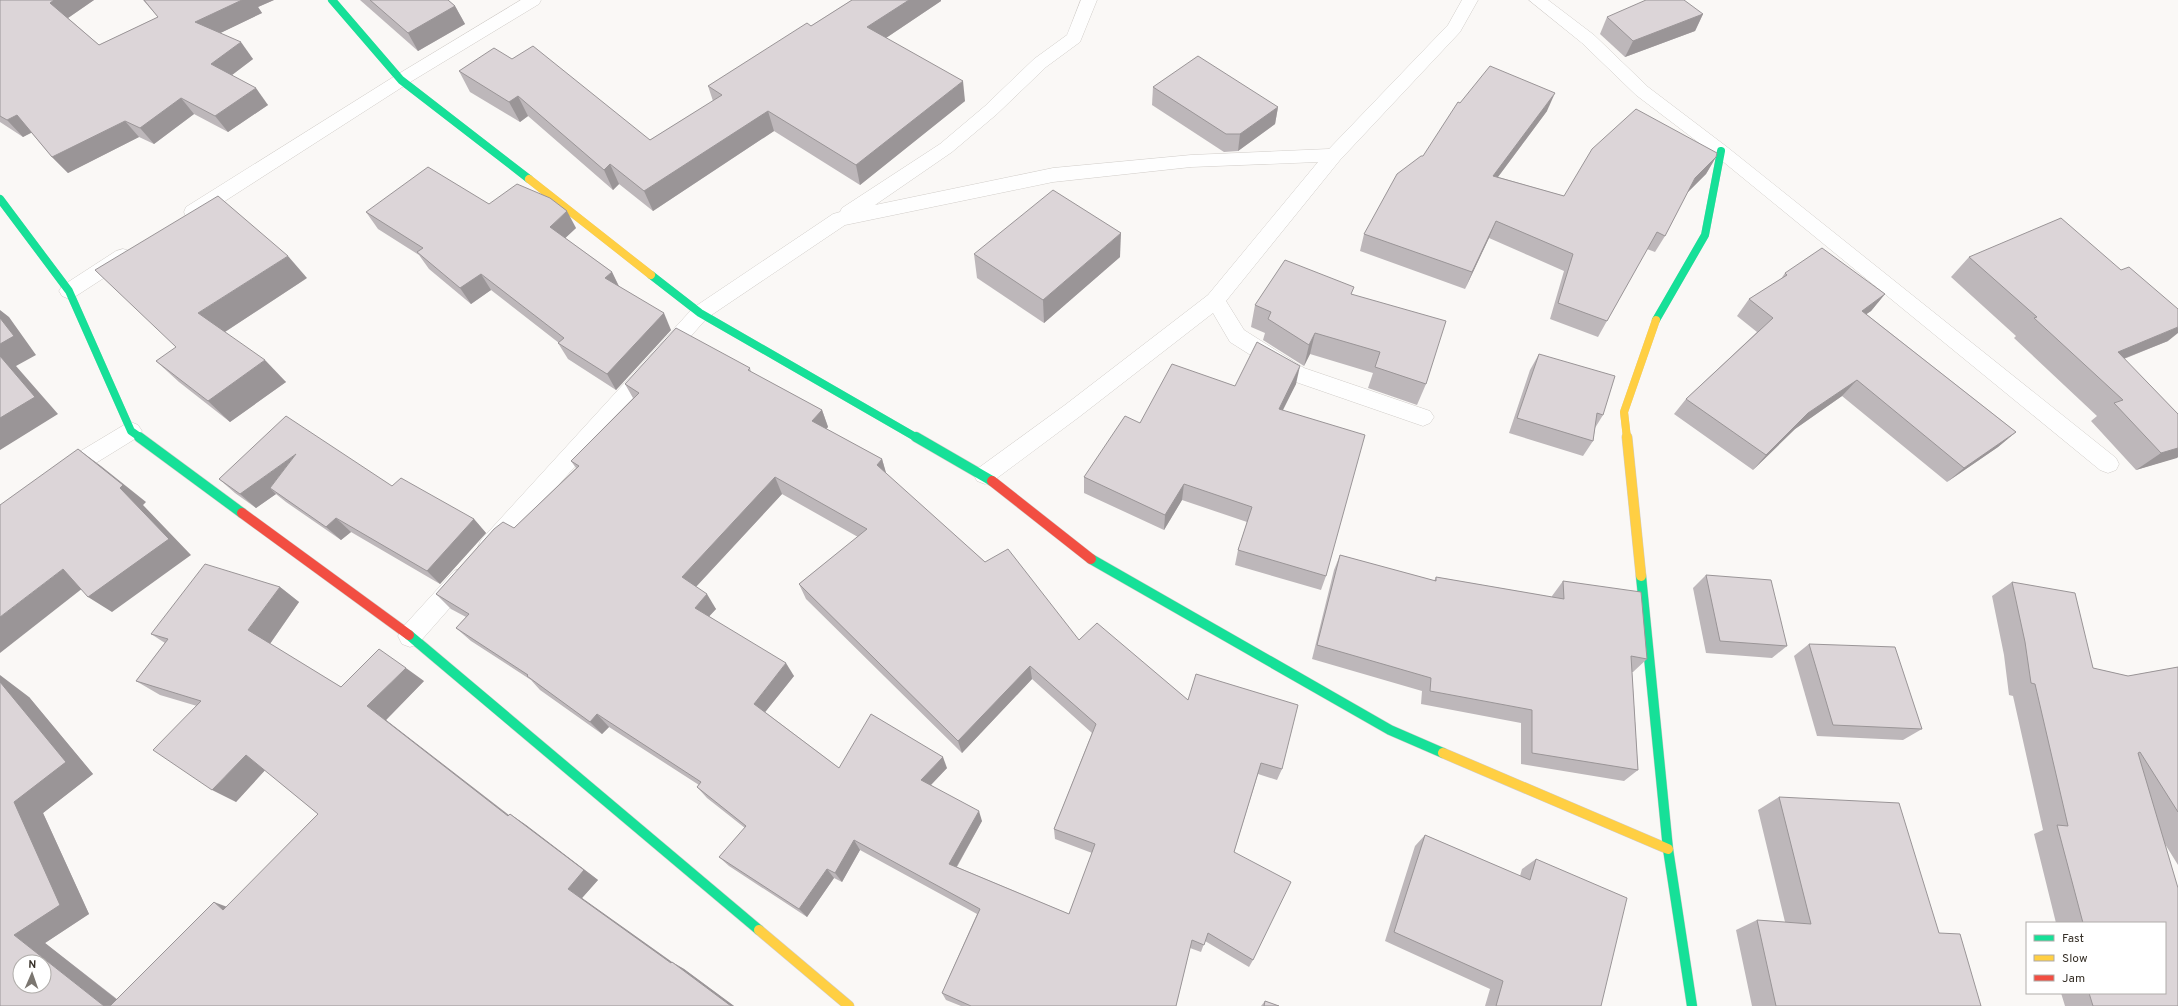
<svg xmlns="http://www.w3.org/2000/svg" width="2178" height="1006" viewBox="0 0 2178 1006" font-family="Overpass,sans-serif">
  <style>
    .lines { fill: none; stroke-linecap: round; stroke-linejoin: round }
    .street-casing { stroke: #d1cdc9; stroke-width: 1 }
    .fast-far1-casing { stroke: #d1cdc9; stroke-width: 8 }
    .fast-casing { stroke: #d1cdc9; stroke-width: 11 }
    .slow-far1-casing { stroke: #d1cdc9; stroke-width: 8 }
    .slow-casing { stroke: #d1cdc9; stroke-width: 11 }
    .jam-casing { stroke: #d1cdc9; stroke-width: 11 }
    .street { fill: #fefefe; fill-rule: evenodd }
    .fast-far1 { stroke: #16e098; stroke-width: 8 }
    .fast { stroke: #16e098; stroke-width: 10 }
    .slow-far1 { stroke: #ffcf43; stroke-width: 8 }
    .slow { stroke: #ffcf43; stroke-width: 10 }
    .jam { stroke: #f24e42; stroke-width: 10 }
    .wall { fill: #bdb7ba; fill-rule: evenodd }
    .shaded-wall { fill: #9a9597 }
    .building { fill: #dcd5d8; stroke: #9a9597; fill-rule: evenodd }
  </style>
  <rect width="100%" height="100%" fill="#faf8f6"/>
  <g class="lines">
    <defs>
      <g id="street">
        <path d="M521 0H541L539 4 407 84 200 217 193 219 186 217 184 212 186 207 395 76Z"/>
        <path d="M1081 0H1097L1080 42 1046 67 997 114 952 152 875 205 1053 168 1191 155 1329 149 1448 25 1462 0H1478L1460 32 1340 160 1226 301 1244 330 1304 368 1430 411 1434 417 1430 423 1423 426 1290 380 1230 342 1213 313 1079 417 993 481 985 484 977 481 974 475 977 469 1065 405 1208 295 1318 162 1191 167 1053 182 845 225 707 318 497 554 489 557 481 554 478 547 481 540 693 308 833 214 840 212 842 208 940 144 985 106 1034 59 1067 35Z"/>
        <path d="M1529 0H1548L1594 35 1648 87 1727 147 2116 458 2119 464 2116 470 2108 473 2100 470 1715 155 1636 95 1582 43Z"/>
        <path d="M123 249 130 251 133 256 130 261 76 296 69 299 62 296 59 291 62 286 116 251Z"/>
        <path d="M131 422 138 425 142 431 138 437 70 479 62 482 54 479 51 473 54 467 124 425Z"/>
        <path d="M462 568 470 571 473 578 470 585 418 644 410 647 402 644 398 636 402 628 454 571Z"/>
      </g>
      <g id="fast-far1">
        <path d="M332 0 401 80 529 179"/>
        <path d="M0 199 69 291 131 431 141 438"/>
        <path d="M651 275 700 313 917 438"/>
        <path d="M1656 320 1705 235 1721 151"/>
      </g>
      <g id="fast">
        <path d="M139 437 242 513"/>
        <path d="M916 437 992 481"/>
        <path d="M1091 559 1390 730 1443 753"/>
        <path d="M1641 576 1668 849 1692 1006"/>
        <path d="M409 635 759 930"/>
      </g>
      <g id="slow-far1">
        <path d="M529 179 651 275"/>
        <path d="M1627 438 1624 412 1656 320"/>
      </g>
      <g id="slow">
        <path d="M1627 437 1641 576"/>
        <path d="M1443 753 1668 849"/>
        <path d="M759 930 849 1006"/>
      </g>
      <g id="jam">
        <path d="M992 481 1091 559"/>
        <path d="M242 513 409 635"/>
      </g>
    </defs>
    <use href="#street" class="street-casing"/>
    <use href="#fast-far1" class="fast-far1-casing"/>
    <use href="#fast" class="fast-casing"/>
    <use href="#slow-far1" class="slow-far1-casing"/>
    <use href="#slow" class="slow-casing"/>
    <use href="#jam" class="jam-casing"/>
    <use href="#street" class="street"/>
    <use href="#fast-far1" class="fast-far1"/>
    <use href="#fast" class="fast"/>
    <use href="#slow-far1" class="slow-far1"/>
    <use href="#slow" class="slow"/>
    <use href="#jam" class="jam"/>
  </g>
  <g class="wall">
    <path d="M0 0H94L68 18 99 45 158 17 143 0H274L258 7 262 13 220 33 253 59 232 75 268 105 228 132 194 114 154 144 139 137 68 173 52 157 31 132 23 137 0 122Z"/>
    <path d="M360 0H448L455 6 465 24 418 51Z"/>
    <path d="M852 0H941V1L886 38 965 101 860 185 774 131 653 211 619 184 613 190 528 116 520 122 470 92 459 71 650 140 713 101 708 86 811 26Z"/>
    <path d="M1703 14 1695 31 1625 57 1600 34 1607 17Z"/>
    <path d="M1153 87 1278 107 1275 124 1238 151 1224 152 1152 105Z"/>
    <path d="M1460 103 1547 111 1498 177 1564 196 1716 157 1706 174 1687 193 1665 236 1655 252 1647 249 1598 337 1550 319 1564 271 1489 238 1465 289 1360 251 1364 234 1423 156Z"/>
    <path d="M366 212 576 228 565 238 612 272 619 286 671 330 616 390 568 359 558 343H559L491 290 471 304 429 269 419 255 378 229Z"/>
    <path d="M974 254 1120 257 1044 323 977 278Z"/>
    <path d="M1969 257 2168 341 2124 359 2178 414V457L2136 470 2091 421 2097 416 2014 338 2016 336 1951 277Z"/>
    <path d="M1785 273 1885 294 1871 311 1866 314 2016 432 1998 447 1947 482 1842 396 1795 429 1753 470 1674 414 1686 399 1757 332 1737 316 1749 299 1781 279Z"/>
    <path d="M307 278 225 332 286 382 230 422 179 382 156 361Z"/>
    <path d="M1352 294 1426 384 1417 405 1368 388 1373 373 1310 354 1304 366 1263 340 1265 333 1251 327 1255 305Z"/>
    <path d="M1539 354 1603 415 1595 428 1593 441 1583 456 1509 433 1530 370Z"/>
    <path d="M750 368 751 372 822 410 828 427 826 429 882 459 886 474 985 562 1079 640 1188 700 1282 769 1277 780 1258 774 1234 852 1253 960 1249 967 1205 941 1201 952 1190 948 1176 1006H961L946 1000 942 993 977 914 860 850 842 882 834 878 807 917 729 866 719 857 745 828 707 798 697 787 699 785 609 727 602 734 540 690 531 680 471 641 456 628 466 617 451 609 436 594 514 528 576 468 571 461 633 398 625 384ZM782 494 858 537 799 584 806 599 962 753 1032 679 1092 733 1054 829 1055 839 1092 853 1069 914 957 867 982 821 931 785 947 768H839L765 712 794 676 709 616 716 609 696 587Z"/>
    <path d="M1296 384 1282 410 1326 576 1321 590 1235 565 1238 550 1247 522 1182 500 1164 530 1084 493V477L1140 423 1235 386Z"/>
    <path d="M219 479 392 486 474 519 486 533 440 584 351 532 341 540 286 502 276 494 256 508 235 493Z"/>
    <path d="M1340 555 1434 581 1436 577 1552 597V596L1563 581 1647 659 1633 672H1632L1638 770 1624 781 1521 764V723L1421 704 1422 691 1312 659 1334 570Z"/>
    <path d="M1706 575 1787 646 1772 658 1706 653 1693 588Z"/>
    <path d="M2012 582 2093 668 2128 676 2178 667V865L2165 844 2178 1006H2065L2061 993H2165V923H2056L2034 834 2043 830 2013 696 2009 695 2004 655 1992 596Z"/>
    <path d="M280 587 299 602 270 644 341 687 424 681 386 720 509 815 510 814 526 825 598 880 582 898 672 962 684 969 734 1006H0L29 697 93 774 43 813 89 914 45 943 117 999 227 907 318 814 265 770 236 802 197 706 160 695 136 681 165 643 151 634Z"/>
    <path d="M1809 644 1922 729 1903 740 1817 736 1794 656Z"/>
    <path d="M1779 797 1939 933 1981 1006H1752L1736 930 1757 920 1785 922 1758 810Z"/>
    <path d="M1425 835 1520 876 1522 869 1536 859 1601 1006H1485L1490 989 1385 941 1415 846Z"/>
    <path d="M1265 1001 1279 1006H1261Z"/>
  </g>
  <g class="shaded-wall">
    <path d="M54 0H94L65 20 50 3Z"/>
    <path d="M242 0H274L258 7 262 13 208 39 195 22Z"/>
    <path d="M909 0H941V1L871 48 867 27Z"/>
    <path d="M455 6 465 24 418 51 408 33Z"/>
    <path d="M1703 14 1695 31 1625 57 1633 41Z"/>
    <path d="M241 42 253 59 224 81 211 64Z"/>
    <path d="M963 81 965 101 860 185 856 165Z"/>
    <path d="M256 88 268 105 228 132 215 116Z"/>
    <path d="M1555 93 1547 111 1486 193 1493 176Z"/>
    <path d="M518 96 528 116 520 122 509 102Z"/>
    <path d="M181 98 194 114 154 144 140 128Z"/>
    <path d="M1278 107 1275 124 1238 151 1240 134Z"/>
    <path d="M768 111 774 131 653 211 644 191Z"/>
    <path d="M17 115 33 132 23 137 7 120Z"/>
    <path d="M125 121 139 137 68 173 52 157Z"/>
    <path d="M1716 157 1706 174 1685 195 1695 178Z"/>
    <path d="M610 164 619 184 613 190 604 170Z"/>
    <path d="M567 211 576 228 559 244 550 227Z"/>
    <path d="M1496 221 1489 238 1465 289 1472 272Z"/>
    <path d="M1121 233 1120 257 1044 323 1043 300Z"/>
    <path d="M288 256 307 278 220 335 198 313Z"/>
    <path d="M612 272 620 289 605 278Z"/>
    <path d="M481 274 491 290 471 304 460 288Z"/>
    <path d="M1885 294 1871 311 1848 327 1862 311Z"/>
    <path d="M0 310 9 317 36 355 16 366 58 414 0 450Z"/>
    <path d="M664 313 671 330 616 390 607 374Z"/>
    <path d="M2178 327V333L2168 341 2095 370 2118 352Z"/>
    <path d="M1315 333 1310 354 1304 366 1309 345Z"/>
    <path d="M265 360 286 382 230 422 208 401Z"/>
    <path d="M1300 366 1296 384 1275 426 1279 409Z"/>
    <path d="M1857 380 1842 396 1795 429 1753 470 1766 455 1808 413Z"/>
    <path d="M822 410 828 427 818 438 812 421Z"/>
    <path d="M2016 432 1998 447 1947 482 1964 468Z"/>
    <path d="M2178 448V457L2177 458 2136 470 2161 453Z"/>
    <path d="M78 449 101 466 146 502 143 505 191 555 112 612 88 597Z"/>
    <path d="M296 454 270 488 276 494 256 508 240 494Z"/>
    <path d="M882 459 887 476 877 465Z"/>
    <path d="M775 477 782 494 691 592 682 577Z"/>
    <path d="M1184 484 1182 500 1164 530 1165 515Z"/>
    <path d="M336 518 351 532 341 540 326 527Z"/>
    <path d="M474 519 486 533 440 584 427 571Z"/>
    <path d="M63 569 88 584 0 653V617Z"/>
    <path d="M280 587 299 602 269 645 248 630Z"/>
    <path d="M707 594 716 609 704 622 695 608Z"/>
    <path d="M786 663 794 676 762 716 754 704Z"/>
    <path d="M1030 666 1032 679 962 753 958 741Z"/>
    <path d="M406 668 424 681 386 720 524 827 508 816 367 706Z"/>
    <path d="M0 675 29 697 93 774 43 813 89 914 45 943 125 1006H104L14 935V802L0 682Z"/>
    <path d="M597 714 609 727 602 734 590 722Z"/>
    <path d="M246 755 268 767 236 802 212 790Z"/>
    <path d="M943 757 947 768 925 791 921 780Z"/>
    <path d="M979 811 982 821 953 873 949 864Z"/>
    <path d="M510 814 526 825 598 880 582 898 683 970 671 963 568 889Z"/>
    <path d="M854 840 860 850 842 882 835 873Z"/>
    <path d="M827 869 834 878 807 917 799 909Z"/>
    <path d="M214 902 238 911 223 910Z"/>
    <path d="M672 962 684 969 734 1006H731Z"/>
  </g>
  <g class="building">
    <path d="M0 0H54L50 3 99 45 158 17 144 0H242L195 22 241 42 211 64 256 88 215 116 181 98 140 128 125 121 52 157 17 115 7 120 0 116Z"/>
    <path d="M370 0H448L455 6 408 33Z"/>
    <path d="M852 0H909L867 27 963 81 856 165 768 111 644 191 610 164 604 170 518 96 509 102 459 71 494 48 512 59 533 46 650 140 722 95 708 86 807 23 811 26Z"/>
    <path d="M1646 0H1684L1703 14 1633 41 1607 17Z"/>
    <path d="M1198 56 1278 107 1240 134H1226L1153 87Z"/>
    <path d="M1490 66 1555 93 1493 176 1564 196 1592 149 1636 109 1717 153 1716 157 1695 178 1665 236 1657 232 1607 321 1558 303 1573 254 1496 221 1472 272 1364 234 1397 174 1421 156H1423L1458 102 1460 103Z"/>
    <path d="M428 167 489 204 517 184 550 198 567 211 550 227 612 272 605 278 664 313 607 374 558 343 564 338 481 274 460 288 417 252 423 248 366 212Z"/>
    <path d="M1053 190 1121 233 1043 300 974 254Z"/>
    <path d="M218 196 288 256 198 313 265 360 208 401 156 361 176 347 95 270Z"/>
    <path d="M2061 218 2121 270 2129 267 2178 309V327L2118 352 2178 414V448L2161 453 2114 403 2123 400 2034 318 2037 317 1969 257Z"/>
    <path d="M1822 248 1885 294 1862 311 2016 432 1964 468 1857 380 1808 413 1766 455 1686 399 1773 318 1749 299 1787 275 1785 273Z"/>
    <path d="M1285 260 1354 287 1351 294 1446 321 1426 384 1375 367 1380 352 1315 333 1309 345 1268 319 1271 312 1255 305Z"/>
    <path d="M0 318 14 336 0 344Z"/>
    <path d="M676 328 750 368 748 370 822 410 812 421 882 459 877 465 985 562 1008 549 1079 640 1097 623 1188 700 1196 674 1298 705 1282 769 1261 763 1234 852 1291 882 1253 960 1208 933 1204 945 1192 940 1176 1006H971L942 993 980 909 854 840 835 873 827 869 799 909 719 857 746 826 697 787 701 782 597 714 590 722 527 676 528 675 456 628 469 614 436 594 494 529 503 522 514 528 579 466 571 461 639 393 625 384ZM775 477 867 529 799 584 958 741 1030 666 1096 724 1054 829 1095 844 1069 914 949 864 979 811 921 780 943 757 871 714 839 768 754 704 786 663 695 608 707 594 682 577Z"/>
    <path d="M1257 342 1300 366 1279 409 1365 435 1326 576 1238 550 1252 507 1184 484 1165 515 1084 477 1125 416 1140 423 1172 364 1235 386Z"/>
    <path d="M1539 354 1615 376 1603 415 1597 413 1593 441 1517 418Z"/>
    <path d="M0 356 35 397 0 418Z"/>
    <path d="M286 416 392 486 401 478 474 519 427 571 336 518 326 527 270 488 296 454 240 494 219 479Z"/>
    <path d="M78 449 123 485 120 488 169 539 88 597 63 569 0 617V505Z"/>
    <path d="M1340 555 1436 581V577L1564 599 1563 581 1641 592 1647 659 1631 656 1638 770 1532 753V710L1430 691 1431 678 1317 645Z"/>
    <path d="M205 564 280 587 248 630 341 687 379 649 406 668 367 706 508 816 510 814 584 870 568 889 671 963 672 962 731 1006H110L214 902 223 910 318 814 246 755 212 790 153 750 201 701 136 681 168 639 151 634Z"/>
    <path d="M1706 575 1771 580 1787 646 1720 641Z"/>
    <path d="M2012 582 2075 593 2093 668 2128 676 2178 667V812L2140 752 2138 753 2178 888V1006H2093L2089 993H2165V923H2083L2057 825 2068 826 2035 684 2031 683 2025 642Z"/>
    <path d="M1809 644 1895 647 1922 729 1833 725Z"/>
    <path d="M0 682 66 762 14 802 60 905 14 935 104 1006H0ZM20 962H44V986H20Z"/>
    <path d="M1779 797 1899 803 1939 933 1960 934 1981 1006H1776L1757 920 1811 924Z"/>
    <path d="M1425 835 1530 880 1536 859 1627 898 1601 1006H1496L1503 981 1394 932Z"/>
    <path d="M1265 1001 1279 1006H1264Z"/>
  </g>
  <rect x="2026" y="922" width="140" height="72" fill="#ffffff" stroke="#afaca9"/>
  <rect x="2034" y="935" width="20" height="6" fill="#16e098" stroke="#afaca9"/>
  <text x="2062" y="942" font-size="12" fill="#373028">Fast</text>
  <rect x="2034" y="955" width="20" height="6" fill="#ffcf43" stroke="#afaca9"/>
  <text x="2062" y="962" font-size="12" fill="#373028">Slow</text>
  <rect x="2034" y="975" width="20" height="6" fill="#f24e42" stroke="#afaca9"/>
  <text x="2062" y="982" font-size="12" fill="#373028">Jam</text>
  <g transform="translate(32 974) rotate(2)"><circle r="19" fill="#ffffff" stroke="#afaca9"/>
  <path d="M0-3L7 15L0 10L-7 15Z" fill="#7b7670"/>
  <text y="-6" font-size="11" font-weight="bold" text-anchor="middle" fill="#373028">N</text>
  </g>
</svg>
